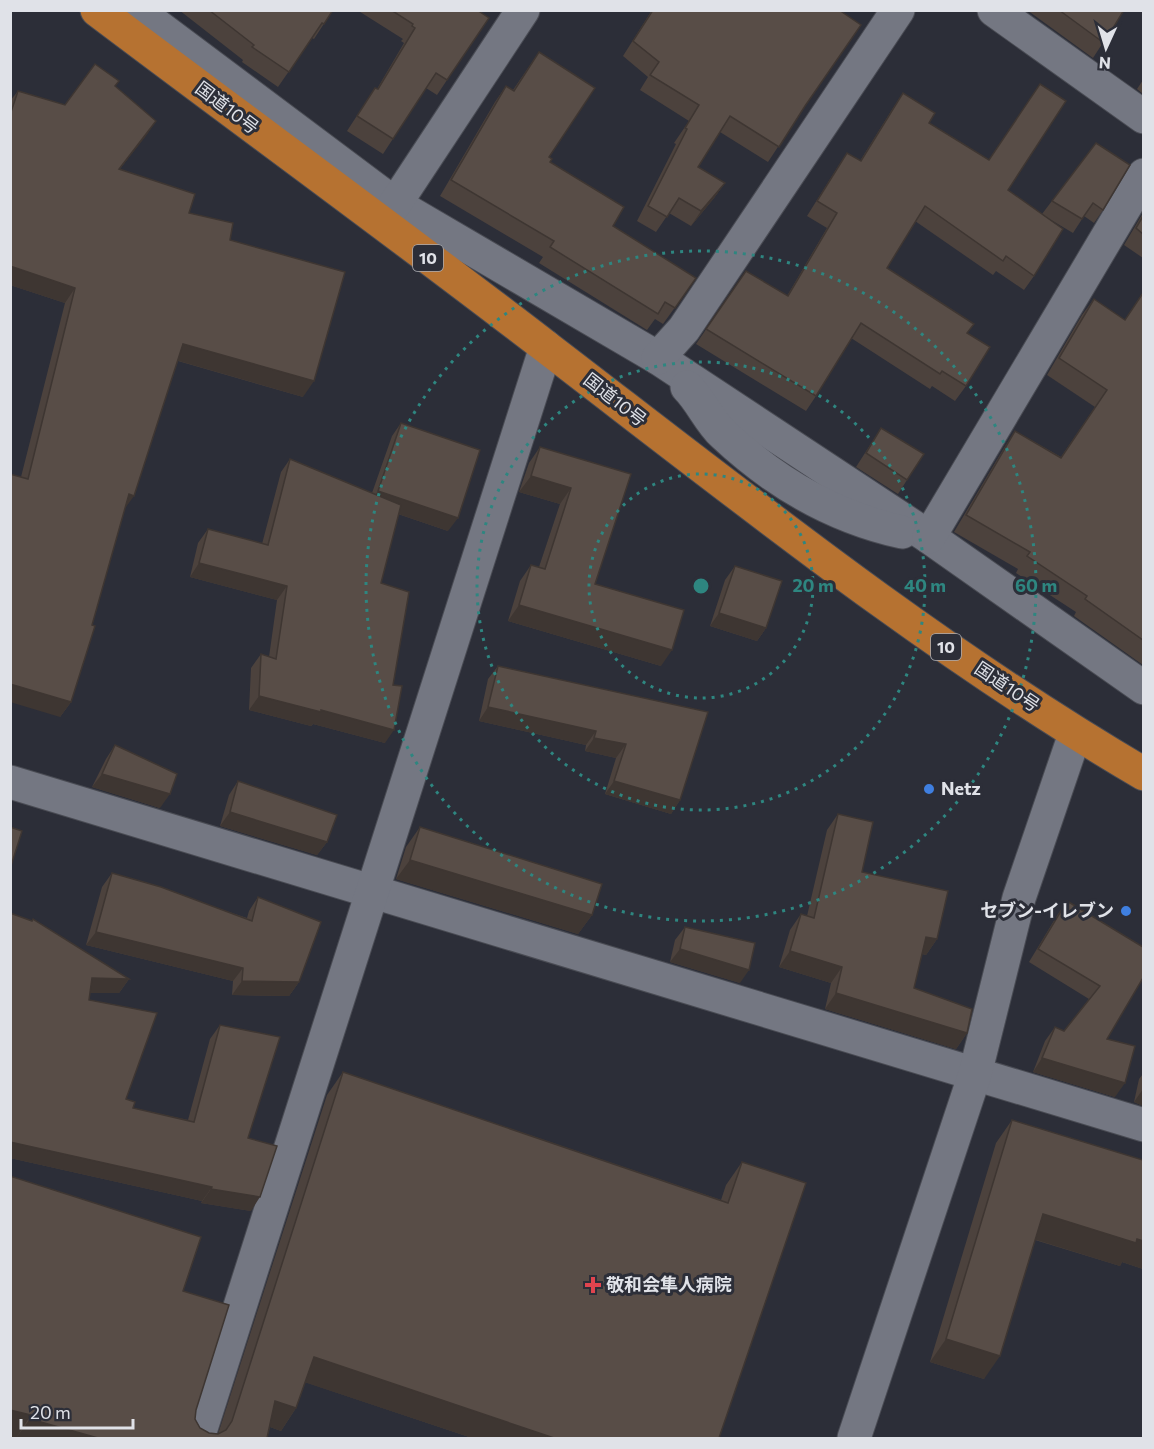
<svg xmlns="http://www.w3.org/2000/svg" width="1154" height="1449" viewBox="0 0 1154 1449" font-family="Commissioner,'Noto Sans JP',sans-serif">
  <style>
    .lines { fill: none; stroke-linecap: round; stroke-linejoin: round }
    .street-casing { stroke: #494b53; stroke-width: 35 }
    .highway-casing { stroke: #494b53; stroke-width: 35 }
    .street { stroke: #747782; stroke-width: 33 }
    .highway { stroke: #b67231; stroke-width: 33 }
    .wall { fill: #4c423d }
    .shaded-wall { fill: #3e3632 }
    .building { fill: #584d47; stroke: #3e3632; stroke-width: 1.5 }
    .ring { fill: none; stroke: #2e8680; stroke-width: 3; stroke-dasharray: 3 6 }
    .shop-dot { fill: #3f7fe0; stroke: #2c2e38; stroke-width: 2 }
    .health-dot { fill: #e0444e; stroke: #2c2e38; stroke-width: 2 }
    .labels { text-anchor: middle; stroke-width: 6; stroke-linejoin: round; paint-order: stroke }
    .shield { fill: #2c2e38; stroke: #aaacb3; stroke-width: 1.5 }
    .shield-label { font-size: 16px; font-weight: bold; fill: #e0e2e8 }
    .street-label { font-size: 18px; fill: #e0e2e8; stroke: #2c2e38 }
    .poi-label { font-size: 18px; font-weight: bold; fill: #e0e2e8; stroke: #2c2e38; text-anchor: start }
    .centre { fill: #2e8680; stroke: #2c2e38; stroke-width: 3 }
    .ring-label { font-size: 18px; text-anchor: middle; font-weight: bold; fill: #2e8680; stroke: #2c2e38; stroke-width: 6; stroke-linejoin: round; paint-order: stroke }
  </style>
  <rect width="100%" height="100%" fill="#2c2e38"/>
  <g class="lines">
    <defs>
      <g id="street">
        <path d="M136 10 395 204 658 358 929 537 1144 688"/>
        <path d="M994 10 1144 117"/>
        <path d="M395 204 523 10"/>
        <path d="M658 358 684 329 898 10"/>
        <path d="M687 387C701 401 709 421 723 434 774 482 834 517 902 532"/>
        <path d="M929 537 1144 175"/>
        <path d="M10 782 1144 1125"/>
        <path d="M198 1438 546 347"/>
        <path d="M854 1438 975 1074 1019 898 1075 734"/>
      </g>
      <path id="highway" d="M97 10C248 124 401 235 550 350 743 498 934 651 1144 774"/>
    </defs>
    <use href="#street" class="street-casing"/>
    <use href="#highway" class="highway-casing"/>
    <use href="#street" class="street"/>
    <use href="#highway" class="highway"/>
  </g>
  <g class="wall">
    <path d="M179 10H333L314 39 312 38 278 87 242 62 243 60Z"/>
    <path d="M357 10H477L447 80 437 95 426 88 383 154 347 131 375 88 377 89 404 43 401 41 403 39Z"/>
    <path d="M652 10H839L805 106 768 162 720 132 698 167 725 183 714 198 691 226 669 213 656 232 637 221 676 144 674 143 689 121 640 90 648 77 623 56Z"/>
    <path d="M1027 10H1124L1093 58Z"/>
    <path d="M539 52 550 162 613 226 696 278 663 324 655 319 647 330 539 263 543 257 440 196 495 102 506 86 513 90Z"/>
    <path d="M1143 80V94L1137 89Z"/>
    <path d="M115 86 156 121 120 169 230 240 303 397 178 361 125 507 71 702 60 717 21 477 65 303 10 285V101L18 91 65 105Z"/>
    <path d="M903 93 929 123 1008 190 1042 214 1096 143 1103 210 1094 223 1084 216 1073 233 1046 217 1034 276 1024 290 996 271 993 275 915 221 887 268 967 333 966 386 955 401 932 386 930 389 851 338 816 396 806 411 696 344 746 271 787 296 827 228 807 216 837 168 847 153 860 161 893 108Z"/>
    <path d="M1143 213V258L1124 245Z"/>
    <path d="M1143 292V665L1074 616 1076 612 1016 573 1018 569 954 532 1004 448 1015 431 1061 457 1095 407 1047 375 1082 315 1094 299 1125 320Z"/>
    <path d="M401 423 448 531 398 514 381 583 393 685 385 743 313 724 311 726 249 710 251 668 261 654 269 657 277 600 190 577 198 543 208 529 262 544 281 472 290 459 372 493 392 436Z"/>
    <path d="M881 428 907 480 898 494 856 467Z"/>
    <path d="M540 447 631 474 595 584 661 666 508 621 520 581 531 565 539 567 560 504 519 492 529 463Z"/>
    <path d="M735 566 766 628 757 641 710 626 725 580Z"/>
    <path d="M498 666 708 712 680 800 671 814 605 794 616 758 585 751 586 745 479 721 488 679Z"/>
    <path d="M115 745 160 808 92 787 106 759Z"/>
    <path d="M238 781 327 842 317 855 220 826 229 795Z"/>
    <path d="M838 814 862 872 937 939 926 955 922 954 914 988 967 1033 956 1049 825 1009 831 983 779 967 790 930 801 914 807 916 827 830Z"/>
    <path d="M420 827 592 915 578 934 396 879 406 847Z"/>
    <path d="M112 873 247 918 249 911 258 897 299 982 289 996 232 995 233 981 86 945 102 887Z"/>
    <path d="M1067 901 1143 947 1107 1039 1115 1097 1033 1072 1045 1041 1055 1027 1064 1031 1089 999 1029 962 1058 914Z"/>
    <path d="M10 913 129 979 119 993H90L89 1000 126 1099 133 1108 188 1120 210 1039 220 1025 248 1138 251 1211 201 1203 202 1201 10 1158Z"/>
    <path d="M685 927 740 983 670 962 675 940Z"/>
    <path d="M343 1072 721 1200 726 1185 742 1162 719 1438H472L305 1382 296 1408 281 1431 270 1427 267 1438H15L10 1437V1176L183 1291 196 1410 195 1419 200 1428 209 1433 218 1434 327 1095Z"/>
    <path d="M1143 1074V1106L1134 1102 1139 1079Z"/>
    <path d="M1012 1120 1143 1160V1269L1122 1262 1120 1266 1035 1240 984 1379 930 1362 996 1143Z"/>
  </g>
  <g class="shaded-wall">
    <path d="M156 121 146 136 108 184 119 169Z"/>
    <path d="M725 183 714 198 691 226 701 211Z"/>
    <path d="M10 266 75 288 65 303 10 285Z"/>
    <path d="M183 344 314 381 303 397 172 359Z"/>
    <path d="M531 476 571 488 560 504 519 492Z"/>
    <path d="M378 491 458 518 448 531 369 504Z"/>
    <path d="M129 494 134 496 123 511Z"/>
    <path d="M199 563 287 586 277 600 190 577Z"/>
    <path d="M519 605 672 650 661 666 508 621Z"/>
    <path d="M719 613 766 628 757 641 710 626Z"/>
    <path d="M10 684 71 702 60 717 10 702Z"/>
    <path d="M259 696 321 710 394 730 385 743 313 724 311 726 249 710Z"/>
    <path d="M488 707 596 731 586 745 479 721Z"/>
    <path d="M594 738 626 744 616 758 585 751Z"/>
    <path d="M102 774 170 794 160 808 92 787Z"/>
    <path d="M614 781 680 800 671 814 605 794Z"/>
    <path d="M230 812 327 842 317 855 220 826Z"/>
    <path d="M410 860 592 915 578 934 396 879Z"/>
    <path d="M96 932 243 968 233 981 86 945Z"/>
    <path d="M926 937 937 939 926 955 915 952Z"/>
    <path d="M680 949 749 970 740 983 670 962Z"/>
    <path d="M790 951 842 967 831 983 779 967Z"/>
    <path d="M92 978 129 979 119 993H82Z"/>
    <path d="M242 981 299 982 289 996 232 995Z"/>
    <path d="M836 993 967 1033 956 1049 825 1009Z"/>
    <path d="M1042 1058 1125 1083 1115 1097 1033 1072Z"/>
    <path d="M1143 1089V1106L1134 1102Z"/>
    <path d="M10 1142 212 1187 202 1201 10 1158Z"/>
    <path d="M211 1189 260 1197 251 1211 201 1203Z"/>
    <path d="M1043 1214 1143 1241V1269L1122 1262 1120 1266 1027 1237Z"/>
    <path d="M946 1339 1000 1356 984 1379 930 1362Z"/>
    <path d="M314 1357 554 1438H472L298 1380Z"/>
    <path d="M275 1401 296 1408 281 1431 259 1423Z"/>
    <path d="M10 1410 31 1415 16 1438 10 1437Z"/>
    <path d="M30 1419 98 1438H16Z"/>
  </g>
  <g class="building">
    <path d="M209 10H333L324 24 322 23 289 72 252 47 254 45Z"/>
    <path d="M391 10H477L489 18 447 80 436 73 393 139 357 116 375 88 378 89 415 28 412 26 413 24Z"/>
    <path d="M653 10H839L861 25 805 106 779 147 730 116 698 167 725 183 701 211 679 198 667 217 648 206 687 129 685 128 699 105 650 75 659 62 633 41Z"/>
    <path d="M1059 10H1124L1104 43Z"/>
    <path d="M539 52 595 88 549 157 552 159 550 162 624 207 613 226 696 278 675 308 665 302 658 314 550 247 554 241 451 180 506 86 514 91Z"/>
    <path d="M95 64 119 81 115 86 156 121 119 169 195 194 189 213 233 223 230 240 345 272 314 381 183 344 134 496 129 494 92 625 95 626 71 702 10 684V474L28 479 75 288 10 266V115L18 91 65 105Z"/>
    <path d="M1040 84 1066 101 1008 190 1063 229 1034 276 1006 256 1003 261 925 206 887 268 974 324 967 333 990 347 966 386 942 371 940 374 861 323 816 396 706 329 746 271 788 296 837 213 817 201 847 153 861 161 903 93 935 113 929 123 989 160Z"/>
    <path d="M1096 143 1130 165 1103 210 1093 203 1082 219 1052 201Z"/>
    <path d="M1143 216V234L1136 228Z"/>
    <path d="M1143 293V640L1085 599 1087 596 1027 556 1030 552 966 515 1015 431 1061 458 1107 390 1059 358 1094 299 1125 320Z"/>
    <path d="M401 423 480 450 458 518 378 491Z"/>
    <path d="M881 428 924 454 907 480 866 453Z"/>
    <path d="M540 447 631 474 595 584 684 610 672 650 519 605 531 565 545 569 571 488 531 476Z"/>
    <path d="M290 459 401 505 381 583 409 592 393 685 402 686 394 730 321 710V712L259 696 261 654 276 659 287 586 199 563 208 529 268 545Z"/>
    <path d="M735 566 782 581 766 628 719 613Z"/>
    <path d="M498 666 708 712 680 800 614 781 626 744 594 738 596 731 488 707Z"/>
    <path d="M115 745 177 774 170 794 102 774Z"/>
    <path d="M238 781 337 815 327 842 230 812Z"/>
    <path d="M838 814 873 822 862 872 948 891 937 939 926 937 914 988 972 1009 967 1033 836 993 842 967 790 951 801 914 814 918Z"/>
    <path d="M10 827 22 831 10 869Z"/>
    <path d="M420 827 602 884 592 915 410 860Z"/>
    <path d="M112 873 161 887 252 921 258 897 321 922 299 982 242 981 243 968 96 932Z"/>
    <path d="M1067 901 1143 947V978L1107 1039 1135 1046 1125 1083 1042 1058 1055 1027 1064 1031 1100 986 1038 949Z"/>
    <path d="M10 913 32 921 33 919 129 979 92 978 89 1000 157 1013 126 1099 135 1102 133 1108 194 1122 220 1025 280 1037 248 1138 277 1146 260 1197 211 1189 212 1187 10 1142Z"/>
    <path d="M685 927 755 943 749 970 680 949Z"/>
    <path d="M343 1072 728 1203 742 1162 806 1183 719 1438H554L314 1357 296 1408 275 1401 267 1438H98L30 1419 31 1415 10 1410V1176L201 1237 183 1291 229 1305 196 1410 195 1419 200 1428 209 1433 218 1434 226 1430 232 1421Z"/>
    <path d="M1012 1120 1143 1160V1241L1137 1239 1136 1243 1043 1214 1000 1356 946 1339Z"/>
  </g>
  <g class="ring">
    <circle cx="701" cy="586" r="112"/>
    <circle cx="701" cy="586" r="224"/>
    <circle cx="701" cy="586" r="335"/>
  </g>
  <g class="shop-dot">
    <circle cx="929" cy="789" r="6"/>
    <circle cx="1126" cy="911" r="6"/>
  </g>
  <path class="health-dot" d="M590 1276h6v6h6v6h-6v6h-6v-6h-6v-6h6z"/>
  <g class="labels">
    <g class="shield">
      <rect x="413" y="245" width="30" height="26" rx="4.5"/>
      <rect x="931" y="634" width="30" height="26" rx="4.5"/>
    </g>
    <g class="shield-label">
      <text x="428" y="264">10</text>
      <text x="946" y="653">10</text>
    </g>
    <g class="street-label">
      <text transform="translate(227 108) rotate(37)" y="6">国道10号</text>
      <text transform="translate(615 400) rotate(38)" y="6">国道10号</text>
      <text transform="translate(1007 687) rotate(34)" y="6">国道10号</text>
    </g>
    <g class="poi-label">
      <text x="941" y="795">Netz</text>
      <text x="1114" y="917" text-anchor="end">セブン-イレブン</text>
      <text x="606" y="1291">敬和会隼人病院</text>
    </g>
  </g>
  <circle cx="701" cy="586" r="9" class="centre"/>
  <g class="ring-label">
    <text x="813" y="592">20 m</text>
    <text x="925" y="592">40 m</text>
    <text x="1036" y="592">60 m</text>
  </g>
  <rect width="1154" height="1449" fill="none" stroke="#e0e2e8" stroke-width="24"/>
  <g transform="translate(1106 48) rotate(184)" stroke="#2c2e38" stroke-width="4.5" paint-order="stroke">
  <path d="M0-4.5L10 22L0 15L-10 22Z" fill="#e0e2e8"/>
  <text y="-9" font-size="16" font-weight="bold" text-anchor="middle" fill="#e0e2e8">N</text>
  </g>
  <path d="M21 1419v9h112v-9" fill="none" stroke="#e0e2e8" stroke-width="3"/>
  <text x="30" y="1419" font-size="18" fill="#e0e2e8" stroke="#2c2e38" stroke-width="4.5" paint-order="stroke">20 m</text>
</svg>
